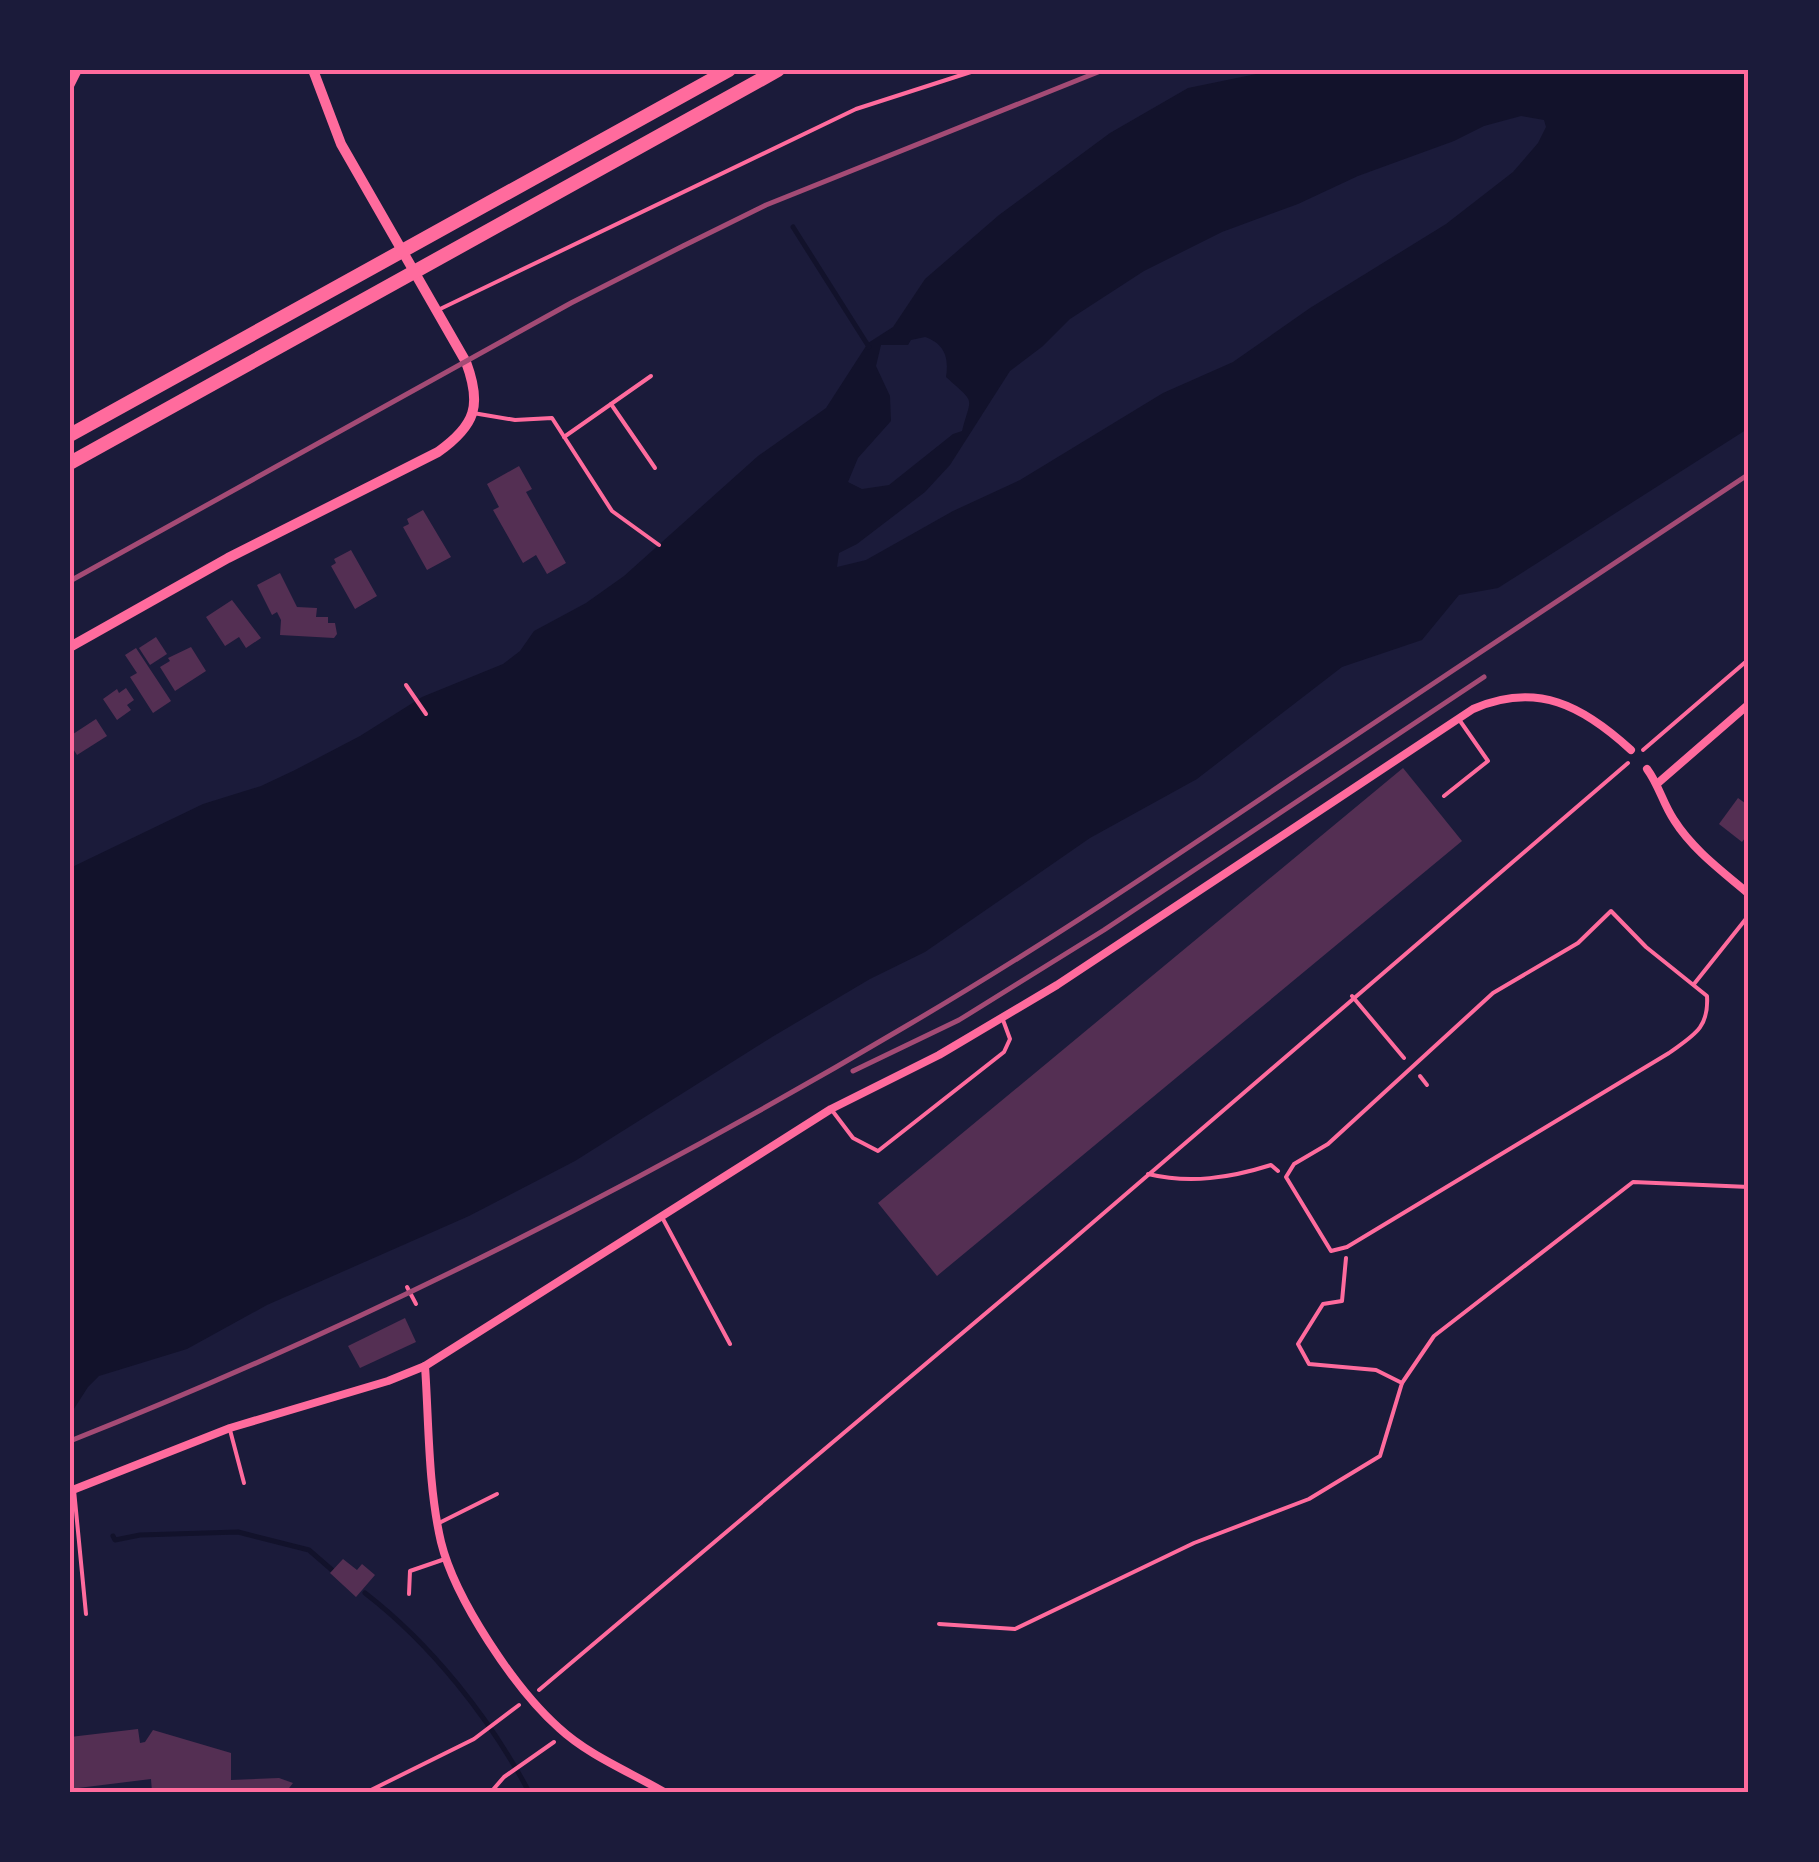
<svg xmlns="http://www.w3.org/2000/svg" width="1819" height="1862" viewBox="0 0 1819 1862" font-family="'Roboto Condensed',sans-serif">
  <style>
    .water { fill: #12122b; fill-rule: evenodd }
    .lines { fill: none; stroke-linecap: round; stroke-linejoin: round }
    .stream { stroke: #12122b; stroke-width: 5 }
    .building { fill: #542f53 }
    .path { stroke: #ff6b9d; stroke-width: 4 }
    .service { stroke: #ff6b9d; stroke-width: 4 }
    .minor { stroke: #ff6b9d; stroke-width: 8 }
    .tertiary { stroke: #ff6b9d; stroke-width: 10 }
    .motorway { stroke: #ff6b9d; stroke-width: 14 }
    .rail { stroke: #a44b75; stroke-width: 5 }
    .neatline { fill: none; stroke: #ff6b9d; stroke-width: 4 }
  </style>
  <rect width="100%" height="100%" fill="#1b1b3a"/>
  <path class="water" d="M1276 70H1749V428L1498 588 1459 595 1422 640 1342 667 1197 779 1090 838 925 952 870 979 772 1037 575 1161 469 1216 267 1305 187 1349 99 1376 88 1387 70 1415V868L203 804 261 786 295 770 360 736 422 697 503 664 520 651 534 631 586 603 624 576 758 456 826 408 868 343 893 327 925 279 999 215 1110 133 1188 88ZM1521 116 1544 120 1546 127 1538 143 1513 172 1446 224 1310 308 1233 362 1163 393 1020 480 953 511 866 560 837 567 839 553 857 544 925 492 950 465 1010 371 1043 346 1070 319 1144 271 1222 232 1298 204 1358 176 1454 141 1484 126ZM925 337C945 344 949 358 946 377 977 405 971 395 962 431L953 434 889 485 862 489 848 482 858 458 891 421 890 396 876 366 881 345H908L911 340Z"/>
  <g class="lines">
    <g class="stream">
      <path d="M793 227 869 347"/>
      <path d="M113 1536 115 1540 140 1535 238 1532 309 1550 332 1570"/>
      <path d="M365 1593C431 1644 490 1718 529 1792"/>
    </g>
  </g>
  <g class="building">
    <path d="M519 466 532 489 526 492 566 563 547 574 536 555 523 563 493 510 499 507 487 484Z"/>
    <path d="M423 510 451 557 427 570 403 527 409 524 407 519Z"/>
    <path d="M351 550 377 596 355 609 331 566 336 563 334 559Z"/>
    <path d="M280 573 297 607 317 608 316 617H328V623H335L337 634 334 638 280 635 281 620 277 612 272 615 257 585Z"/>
    <path d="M232 600 261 638 246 648 239 637 225 646 206 617Z"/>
    <path d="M156 637 167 654 150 665 139 648Z"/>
    <path d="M191 647 206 671 175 691 160 667 170 661 168 658Z"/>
    <path d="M136 648 171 701 153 713 130 677 137 673 125 655Z"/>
    <path d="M126 688 134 700 127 705 131 710 117 720 103 699 117 689 119 693Z"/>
    <path d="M96 719 107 736 77 755 70 744V736Z"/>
    <path d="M1403 768 1462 841 937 1276 878 1203Z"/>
    <path d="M1738 798 1749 806V833L1742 842 1719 824Z"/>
    <path d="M405 1318 416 1342 360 1368 348 1346Z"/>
    <path d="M343 1559 357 1570 362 1564 375 1575 356 1597 330 1573Z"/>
    <path d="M138 1729 140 1743 145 1742 153 1730 231 1753V1780L279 1778 293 1783 286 1792H152L151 1779 70 1789V1737Z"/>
  </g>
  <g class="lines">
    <g class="path">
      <path d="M406 685 426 714"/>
      <path d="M1643 750 1749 659"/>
      <path d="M1352 996 1404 1058"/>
      <path d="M1420 1076 1427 1085"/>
      <path d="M1148 1174C1190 1184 1230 1178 1271 1165L1278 1171"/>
      <path d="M407 1287 416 1304"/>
      <path d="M1402 1383 1434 1336 1633 1182 1749 1187"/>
      <path d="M939 1624 1015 1629 1194 1543 1309 1499 1380 1456 1402 1383 1376 1370 1309 1364 1298 1344 1323 1304 1342 1301 1346 1258"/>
      <path d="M539 1690 1062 1249 1628 763"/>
      <path d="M367 1792 474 1739 519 1705"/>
      <path d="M491 1792 504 1777 554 1742"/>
    </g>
    <g class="service">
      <path d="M438 310 856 109 977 70"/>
      <path d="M611 404 655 468"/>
      <path d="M473 413 515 420 552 418 612 511 659 545"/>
      <path d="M564 437 651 376"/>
      <path d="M1444 796 1488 761 1458 718"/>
      <path d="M1611 911 1646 947 1707 996C1709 1028 1694 1035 1669 1053L1347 1247 1331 1251 1286 1177 1294 1164 1328 1144 1493 993 1578 943Z"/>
      <path d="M1694 984 1749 915"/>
      <path d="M831 1109 853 1138 878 1151 1004 1052 1010 1039 1003 1020"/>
      <path d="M663 1219 730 1344"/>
      <path d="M230 1430 244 1483"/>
      <path d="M74 1490 86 1614"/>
      <path d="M439 1523 497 1494"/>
      <path d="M409 1594 410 1571 445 1559"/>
    </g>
    <g class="minor">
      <path d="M70 86 78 70"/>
      <path d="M1647 769C1659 785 1663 804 1674 820 1693 850 1722 871 1749 894"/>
      <path d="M1658 783 1749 704"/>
      <path d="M425 1366C429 1424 428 1486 441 1542 455 1599 515 1689 559 1728 588 1755 630 1772 664 1792"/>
      <path d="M70 1491 230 1428 388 1381 425 1366 831 1109 939 1055 1057 985 1473 709C1537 681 1583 706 1631 750"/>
    </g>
    <path class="tertiary" d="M70 647 228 558 438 452C476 425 482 405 466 362L341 144 313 70"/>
    <g class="motorway">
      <path d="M70 435 729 70"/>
      <path d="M70 463 778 70"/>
    </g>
    <g class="rail">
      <path d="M70 581 571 303 683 246 766 205 1103 70"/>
      <path d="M853 1071 959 1020 1104 930 1484 677"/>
      <path d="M70 1441C360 1326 640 1184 908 1025 1043 946 1173 858 1302 771 1451 672 1600 572 1749 474"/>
    </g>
  </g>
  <rect width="1819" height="1862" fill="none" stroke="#1b1b3a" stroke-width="145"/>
  <rect x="72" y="72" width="1674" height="1718" class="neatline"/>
</svg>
